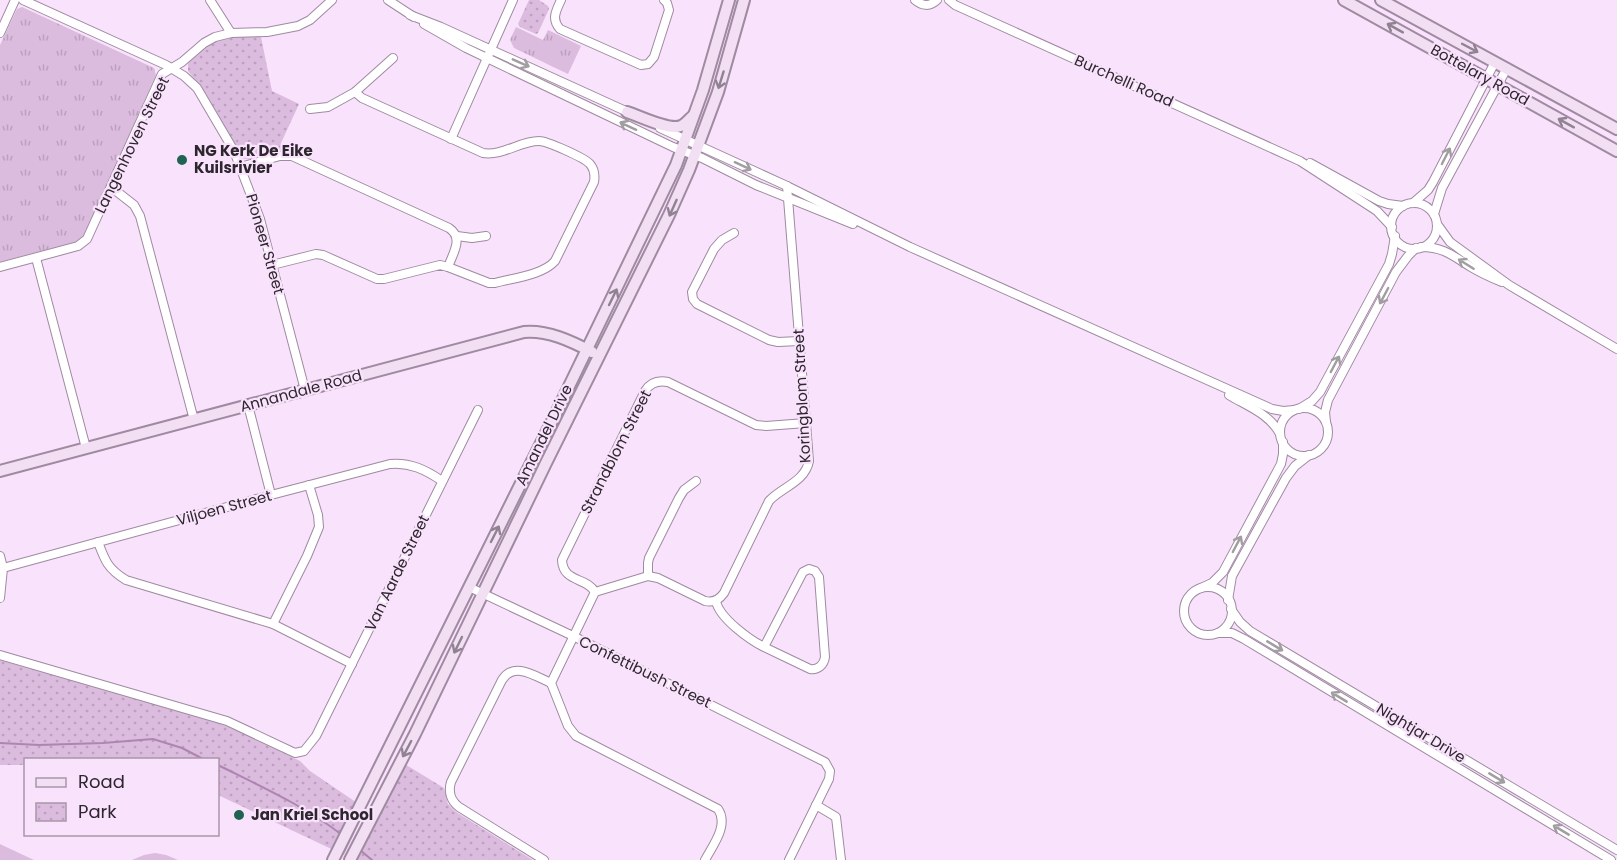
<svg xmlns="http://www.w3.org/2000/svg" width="1617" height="860" viewBox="0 0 1617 860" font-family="Poppins,sans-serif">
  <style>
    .grass { fill: url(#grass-tufts) }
    .park { fill: url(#park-dots) }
    .pitch { fill: #dbbbde }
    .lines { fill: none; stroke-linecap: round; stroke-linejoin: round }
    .stream { stroke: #ad85b0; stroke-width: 2 }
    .street-casing { stroke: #9f8aa1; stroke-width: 10 }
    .secondary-casing { stroke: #9f8aa1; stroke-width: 14 }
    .street { stroke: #fff; stroke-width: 8 }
    .secondary { stroke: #f2dff4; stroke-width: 10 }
    .oneway { stroke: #908292 }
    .oneway2 { stroke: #a19da1 }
    .poi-dot { fill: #216353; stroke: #f9e2fb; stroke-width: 2 }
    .labels { text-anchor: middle; stroke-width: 4.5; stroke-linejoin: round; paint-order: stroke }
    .street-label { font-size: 15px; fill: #2e262f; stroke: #f9e2fb }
    .poi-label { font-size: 15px; font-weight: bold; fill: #2e262f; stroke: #f9e2fb; text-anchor: start }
  </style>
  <defs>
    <pattern id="grass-tufts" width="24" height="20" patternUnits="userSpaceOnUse" patternTransform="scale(1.5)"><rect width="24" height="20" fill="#dbbbde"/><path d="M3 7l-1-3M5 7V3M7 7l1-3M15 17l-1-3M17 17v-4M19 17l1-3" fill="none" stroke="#bca1bf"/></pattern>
    <pattern id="park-dots" width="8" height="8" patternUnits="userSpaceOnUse" patternTransform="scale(1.5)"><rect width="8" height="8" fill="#dbbbde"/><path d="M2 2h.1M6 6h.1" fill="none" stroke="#bca1bf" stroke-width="1.8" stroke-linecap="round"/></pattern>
  </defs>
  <rect width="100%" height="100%" fill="#f9e2fb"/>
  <g class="grass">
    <path d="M22 7 154 68 156 75 84 236 75 242 0 262V45L17 9Z"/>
    <path d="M516 27 543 40 548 30 581 46 568 74 514 48 510 40Z"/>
  </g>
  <g class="park">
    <path d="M529 0H539L548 6 549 9 538 33 536 34 520 27 518 24Z"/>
    <path d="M228 37H261L272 91 299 104 281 143 283 151 250 160 242 158 206 94 188 71V64L191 59 214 41Z"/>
    <path d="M0 660 207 718 237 730 300 761 310 771 366 809 344 855 218 795V760H26L25 765H0Z"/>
    <path d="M403 763 444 788 448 804 456 812 533 860H355Z"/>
  </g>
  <g class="pitch">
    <path d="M0 844 4 846 34 860H0Z"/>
    <path d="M155 853 166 855 178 860H132L144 855Z"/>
  </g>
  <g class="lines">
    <g class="stream">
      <path d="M0 743 39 745 103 743 153 739 182 748 205 760"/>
      <path d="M218 765C260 786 305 806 342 835"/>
      <path d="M360 850 372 860"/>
    </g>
    <defs>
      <g id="street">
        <path d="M23 0 166 65 184 76 197 88 234 151 260 219 305 390"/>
        <path d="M210 0 231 33"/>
        <path d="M388 0 414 17"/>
        <path d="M561 0C556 11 551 19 560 29L641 65 648 64 654 57 669 10 667 3 664 0"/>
        <path d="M915 0C922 6 930 7 937 0"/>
        <path d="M949 0 955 5 1300 161 1377 211 1392 227"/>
        <path d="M410 15 441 27 630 113"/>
        <path d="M424 24 466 48 673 147 702 158 756 185 853 224"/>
        <path d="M0 33 15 0"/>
        <path d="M310 109 328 107 355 92 393 58"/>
        <path d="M660 128 787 186 910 247 1272 409 1283 411 1294 410"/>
        <path d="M451 139 513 0"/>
        <path d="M1310 163 1379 201 1388 204 1403 206"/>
        <path d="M240 167 280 156H292L449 228C464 238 453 253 448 267"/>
        <path d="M111 187 134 205 140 216 194 420"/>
        <path d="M1413 203 1428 190 1433 182 1495 62"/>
        <circle cx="1414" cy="226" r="23"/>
        <path d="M1434 214 1442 188 1507 68"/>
        <path d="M1437 224 1450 242 1509 285 1617 349"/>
        <path d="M734 233 722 240 714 249 692 292 693 299 697 304 769 340 778 342 799 341"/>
        <path d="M457 236 472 238 486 236"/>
        <path d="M1421 247C1444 247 1453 256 1471 267 1481 273 1492 278 1502 282"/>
        <path d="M36 258 86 448"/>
        <path d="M272 265 316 254 323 255 377 279H384L440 265 448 267 489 283H495C513 278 543 275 555 261L594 182C595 176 595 170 590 164 585 158 547 141 539 141 520 141 503 156 483 153L362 98 355 92"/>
        <path d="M0 267 78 246 87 239 162 74 182 62 204 43 215 37 231 33 267 32 298 26 310 20 332 0"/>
        <path d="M1229 395C1247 406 1270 414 1280 434"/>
        <path d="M248 405 271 495"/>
        <circle cx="1304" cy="432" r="24"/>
        <path d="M1299 409 1312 401 1320 392 1389 264 1392 254 1395 236"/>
        <path d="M1326 422 1325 412 1328 400 1396 272 1408 256 1416 248"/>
        <path d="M98 542C105 561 108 569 126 580L273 624 352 664"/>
        <path d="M0 556 3 568 0 598"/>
        <path d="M3 568 271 495 390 464C410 462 426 470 442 481"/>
        <path d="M648 576V563L649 558 679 498 684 490 696 481"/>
        <path d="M469 587 573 636 825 762 830 771 829 779 789 860"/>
        <circle cx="1208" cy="611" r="24"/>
        <path d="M1201 588 1212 583 1223 572 1281 464 1283 454V442"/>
        <path d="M595 592C587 577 563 583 562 560L645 391C650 383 658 380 668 382L756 425 766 426 806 423"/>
        <path d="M1228 600 1232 576 1286 478 1295 466 1309 455"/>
        <path d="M716 601C719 618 750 640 764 647L803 572 809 569 815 571 819 577 825 657C824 665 818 670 810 669L764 647"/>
        <path d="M1231 609 1240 622 1250 631 1617 850"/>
        <path d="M273 624 307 556 319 527 318 515 309 485"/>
        <path d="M1218 633H1232L1244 639 1611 860"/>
        <path d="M0 655 227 721 295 753 304 751 316 736 478 410"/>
        <path d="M816 805 836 817 841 860"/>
        <path d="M544 860 459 807C451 801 448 792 451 782L502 680C514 661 535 676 551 683"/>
        <path d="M705 860C713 845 729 825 718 809L576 736 568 726 551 683 595 592 648 576 658 578 705 601C713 603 719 600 724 593L769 501C782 487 805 482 809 461L787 186"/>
      </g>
      <g id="secondary">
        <path d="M1344 0 1617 151"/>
        <path d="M1381 0 1617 129"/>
        <path d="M627 112C640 116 669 131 681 126 686 124 689 119 693 116"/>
        <path d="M0 471 524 332C548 330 571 341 592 352"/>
        <path d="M333 860 559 407 676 165 703 90 729 0"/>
        <path d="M350 860 415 734 546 463 669 215 689 170 718 92 744 0"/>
      </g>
    </defs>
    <use href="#street" class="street-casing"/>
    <use href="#secondary" class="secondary-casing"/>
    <use href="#street" class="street"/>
    <use href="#secondary" class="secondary"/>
  </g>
  <defs><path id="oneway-shaft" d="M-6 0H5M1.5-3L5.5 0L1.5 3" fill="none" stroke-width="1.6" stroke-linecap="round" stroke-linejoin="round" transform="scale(1.5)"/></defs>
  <g class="oneway">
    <use href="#oneway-shaft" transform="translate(1395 28) rotate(-151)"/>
    <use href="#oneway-shaft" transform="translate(1470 48) rotate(28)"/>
    <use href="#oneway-shaft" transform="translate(721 80) rotate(107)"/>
    <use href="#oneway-shaft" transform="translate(1566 123) rotate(-151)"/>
    <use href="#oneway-shaft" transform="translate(673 208) rotate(114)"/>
    <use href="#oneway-shaft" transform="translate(613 297) rotate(-64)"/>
    <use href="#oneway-shaft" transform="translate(495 534) rotate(-63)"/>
    <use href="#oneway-shaft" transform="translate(458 645) rotate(116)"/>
    <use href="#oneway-shaft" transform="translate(407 749) rotate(118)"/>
  </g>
  <g class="oneway2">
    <use href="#oneway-shaft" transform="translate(521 63) rotate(24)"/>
    <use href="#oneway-shaft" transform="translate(628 126) rotate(-155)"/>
    <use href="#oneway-shaft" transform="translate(1446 156) rotate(-63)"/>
    <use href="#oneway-shaft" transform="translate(743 166) rotate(25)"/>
    <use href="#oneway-shaft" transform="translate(1466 264) rotate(-148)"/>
    <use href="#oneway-shaft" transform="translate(1384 296) rotate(118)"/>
    <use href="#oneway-shaft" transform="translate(1335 364) rotate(-62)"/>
    <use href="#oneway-shaft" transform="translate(1237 544) rotate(-62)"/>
    <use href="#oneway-shaft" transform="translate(1275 646) rotate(31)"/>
    <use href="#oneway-shaft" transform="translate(1339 697) rotate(-149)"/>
    <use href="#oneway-shaft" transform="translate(1497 778) rotate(31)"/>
    <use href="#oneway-shaft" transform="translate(1561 830) rotate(-149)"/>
  </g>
  <g class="poi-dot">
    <circle cx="182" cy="160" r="6"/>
    <circle cx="239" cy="815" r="6"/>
  </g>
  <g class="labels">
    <g class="street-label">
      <text transform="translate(1480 75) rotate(29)" y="5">Bottelary Road</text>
      <text transform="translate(1124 81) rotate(24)" y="5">Burchelli Road</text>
      <text transform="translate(132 145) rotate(-64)" y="5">Langenhoven Street</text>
      <text transform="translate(265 244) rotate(74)" y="5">Pioneer Street</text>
      <text transform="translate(301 391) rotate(-15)" y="5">Annandale Road</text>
      <text transform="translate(802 396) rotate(-93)" y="5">Koringblom Street</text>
      <text transform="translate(544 435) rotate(-64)" y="5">Amandel Drive</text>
      <text transform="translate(616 452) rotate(-63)" y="5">Strandblom Street</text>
      <text transform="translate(224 508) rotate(-15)" y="5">Viljoen Street</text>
      <text transform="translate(397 573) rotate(-64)" y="5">Van Aarde Street</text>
      <text transform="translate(645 672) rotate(26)" y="5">Confettibush Street</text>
      <text transform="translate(1421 733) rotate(31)" y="5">Nightjar Drive</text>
    </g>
    <g class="poi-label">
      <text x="194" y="156">NG Kerk De Eike<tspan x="194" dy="17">Kuilsrivier</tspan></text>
      <text x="251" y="820">Jan Kriel School</text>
    </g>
  </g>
  <rect x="24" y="758" width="195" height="78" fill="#f9e2fb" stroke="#a897a9" stroke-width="1.5"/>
  <rect x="36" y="778" width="30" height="9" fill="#f2dff4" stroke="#a897a9" stroke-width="1.5"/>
  <text x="78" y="788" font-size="18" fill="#2e262f">Road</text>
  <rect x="36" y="803" width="30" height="18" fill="url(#park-dots)" stroke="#a897a9" stroke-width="1.5"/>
  <text x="78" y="818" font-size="18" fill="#2e262f">Park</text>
</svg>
